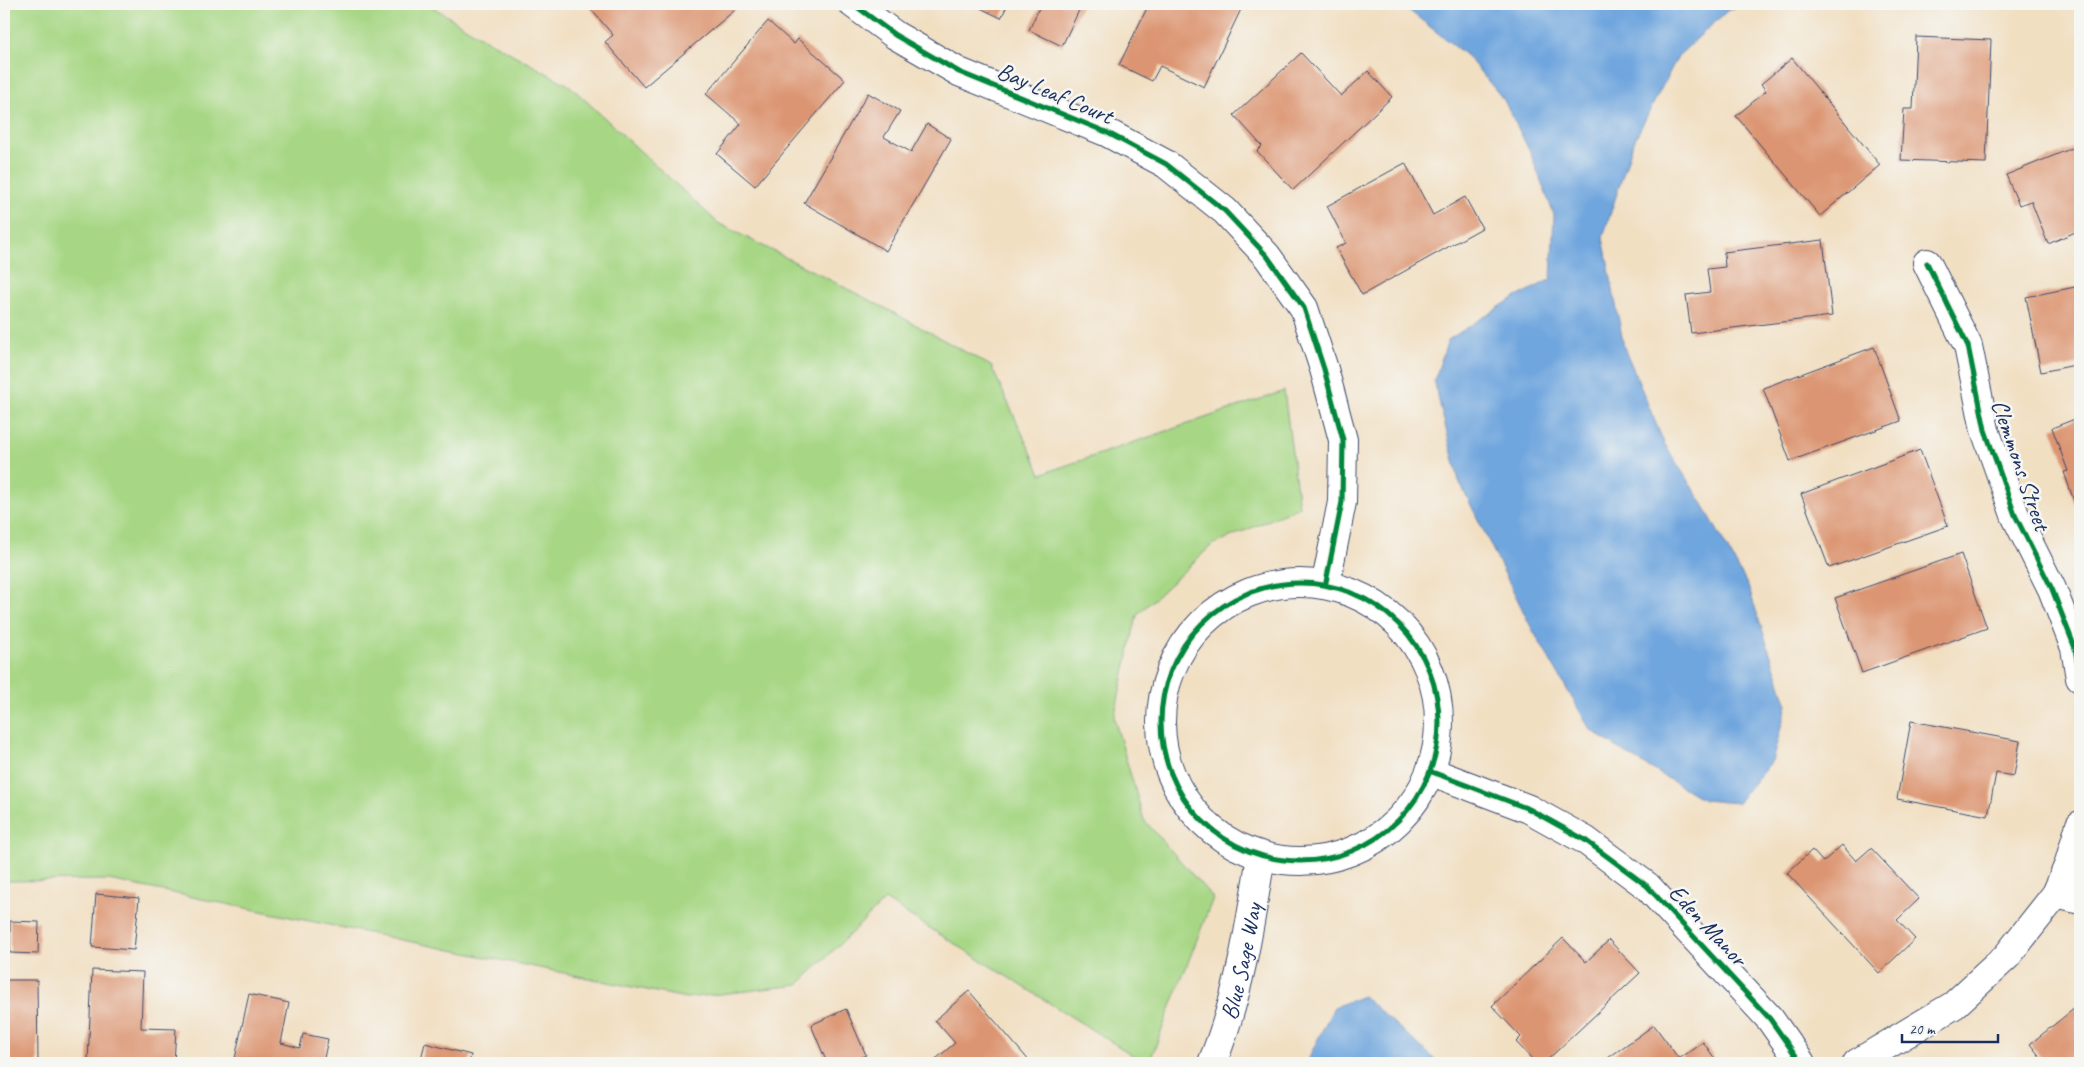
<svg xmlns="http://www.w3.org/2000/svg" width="2084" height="1067" viewBox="0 0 2084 1067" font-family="Caveat,sans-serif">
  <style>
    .green { fill: #a7d785; stroke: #618372 }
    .water { fill: #70a6de; stroke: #466a9e }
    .building { fill: #dc9572 }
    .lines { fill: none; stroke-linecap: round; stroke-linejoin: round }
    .street-casing { stroke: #3b496d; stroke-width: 30 }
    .street { stroke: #fff; stroke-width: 28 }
    .cycleway-casing { stroke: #f6f6f2; stroke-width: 8 }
    .cycleway { stroke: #00873e; stroke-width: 5 }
    .labels { text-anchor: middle; stroke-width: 5; stroke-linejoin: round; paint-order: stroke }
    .street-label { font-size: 24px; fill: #1b2f5e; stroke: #f6f6f2 }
  </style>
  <rect width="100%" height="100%" fill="#f6f6f2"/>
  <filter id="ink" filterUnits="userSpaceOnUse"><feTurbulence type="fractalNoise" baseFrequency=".02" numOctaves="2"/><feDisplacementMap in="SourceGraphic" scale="10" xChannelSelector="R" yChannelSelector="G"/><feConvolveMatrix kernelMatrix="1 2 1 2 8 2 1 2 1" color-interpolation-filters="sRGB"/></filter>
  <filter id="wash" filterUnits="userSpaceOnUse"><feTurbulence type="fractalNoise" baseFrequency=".0096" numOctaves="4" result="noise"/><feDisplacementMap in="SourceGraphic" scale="20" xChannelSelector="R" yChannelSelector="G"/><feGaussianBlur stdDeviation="1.12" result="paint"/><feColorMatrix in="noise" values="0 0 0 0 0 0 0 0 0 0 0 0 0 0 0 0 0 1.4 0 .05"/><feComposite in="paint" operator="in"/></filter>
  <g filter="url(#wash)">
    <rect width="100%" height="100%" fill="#f1dfc2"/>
    <path class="green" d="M4 4H428L478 35 570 86 718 223 885 308 991 366 1041 474 1284 391 1299 507 1212 545 1137 615 1114 718 1144 820 1213 898 1149 1063H1145L885 900 798 985 686 998 109 880 4 881Z"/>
    <g class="water">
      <path d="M1401 4H1743L1727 11 1678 56 1633 143 1603 237 1624 347 1664 443 1704 506 1748 586 1787 705 1772 761 1737 803 1704 800 1622 751 1590 729 1532 629 1459 481 1434 381 1448 340 1507 302 1551 279 1554 215 1530 152 1504 100 1467 56Z"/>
      <path d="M1363 996 1439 1063H1306L1334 1007Z"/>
    </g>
    <g id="blocks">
      <g class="building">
        <path d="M594 4H742L644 87 605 42 613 35 589 7Z"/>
        <path d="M972 4H1008L1001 18Z"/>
        <path d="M1035 4H1082L1062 46 1029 30 1040 6Z"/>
        <path d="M1149 4 1243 5 1204 87 1160 66 1152 81 1119 65Z"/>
        <path d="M768 21 794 44 798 39 845 80 755 186 717 154 741 124 706 94Z"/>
        <path d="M1916 37 1991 40 1986 163 1901 160 1904 109H1913Z"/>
        <path d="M1301 53 1341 96 1368 71 1392 97 1293 190 1257 151 1262 146 1234 115Z"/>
        <path d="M1792 58 1880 165 1820 216 1736 116 1766 91 1761 84Z"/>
        <path d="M868 93 900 111 884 137 911 152 927 124 951 139 886 251 804 203Z"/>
        <path d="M2080 145V230L2048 244 2031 201 2019 205 2006 175Z"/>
        <path d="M1405 163 1433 215 1465 197 1482 228 1362 295 1336 248 1346 243 1327 206Z"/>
        <path d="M1823 240 1832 316 1691 333 1686 295 1710 292 1707 269 1725 267 1724 252Z"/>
        <path d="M2080 286V364L2041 372 2026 297Z"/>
        <path d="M1874 347 1901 421 1790 461 1763 388Z"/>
        <path d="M2080 417V503L2075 504 2064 472 2068 471 2052 428Z"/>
        <path d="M1920 450 1948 526 1829 568 1801 494Z"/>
        <path d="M1961 554 1987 628 1862 673 1835 598Z"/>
        <path d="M1911 721 2020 741 2014 776 1996 773 1988 816 1897 799Z"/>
        <path d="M1842 845 1856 861 1871 848 1919 899 1897 920 1915 939 1879 973 1787 873 1812 850 1823 862Z"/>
        <path d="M96 894 139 898 134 950 92 947Z"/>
        <path d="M10 921 39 922 38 954 10 953Z"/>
        <path d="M1563 938 1586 962 1609 940 1640 973 1544 1063H1536L1516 1042 1521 1037 1492 1006Z"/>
        <path d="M92 970 143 972 141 1028 176 1029 174 1063H88Z"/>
        <path d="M4 980H37L38 1063H4Z"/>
        <path d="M969 991 1031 1063H931L955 1043 935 1020Z"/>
        <path d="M249 994 289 1003 281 1043 300 1048 303 1034 328 1039 323 1063H234Z"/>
        <path d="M2080 1004V1063H2045L2030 1044Z"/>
        <path d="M846 1009 866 1055 847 1063H827L811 1025Z"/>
        <path d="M1654 1025 1679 1059 1703 1042 1718 1063H1601Z"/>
        <path d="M425 1043 471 1055 469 1063H420Z"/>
      </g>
    </g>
  </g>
  <g filter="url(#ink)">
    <use href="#blocks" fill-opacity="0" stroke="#3b496d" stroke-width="1"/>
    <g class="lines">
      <defs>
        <g id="street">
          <path d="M853 4 895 35 959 72 1106 132 1166 164 1225 211 1267 256 1304 308 1324 369 1343 440 1342 502 1326 582"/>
          <path d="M1927 263 1968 346 1985 430 2015 515 2052 589 2075 648 2080 678"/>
          <circle cx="1300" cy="722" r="139"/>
          <path d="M1432 772 1529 809 1585 840 1647 886 1770 1019 1801 1063"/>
          <path d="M2056 894 2080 900"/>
          <path id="s1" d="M1212 1063C1239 998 1250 926 1261 856"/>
          <path d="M1857 1063 1954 1005 2007 956 2056 894 2068 866 2080 825"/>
        </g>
      </defs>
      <use href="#street" class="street-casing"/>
      <use href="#street" class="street"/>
      <defs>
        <g id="cycleway">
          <path d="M853 4 895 35 959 72 1106 132 1166 164 1225 211 1267 256 1304 308 1324 369 1343 440 1342 502 1326 582"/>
          <path d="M1927 263 1968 346 1985 430 2015 515 2052 589 2075 648 2080 678"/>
          <circle cx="1300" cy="722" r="139"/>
          <path d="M1432 772 1529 809 1585 840 1647 886 1770 1019 1801 1063"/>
        </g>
      </defs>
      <use href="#cycleway" class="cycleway-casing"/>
      <use href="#cycleway" class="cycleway"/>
    </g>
  </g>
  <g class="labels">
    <g class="street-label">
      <text transform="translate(1055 93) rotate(23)" y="8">Bay Leaf Court</text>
      <text transform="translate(2021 465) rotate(71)" y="8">Clemmons Street</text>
      <text transform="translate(1708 925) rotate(47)" y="8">Eden Manor</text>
      <text dy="8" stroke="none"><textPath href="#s1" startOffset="106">Blue Sage Way</textPath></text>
    </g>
  </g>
  <rect width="2084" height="1067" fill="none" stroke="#f6f6f2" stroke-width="20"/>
  <path d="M1902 1034v8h96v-8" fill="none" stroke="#1b2f5e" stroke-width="2.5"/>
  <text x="1909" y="1034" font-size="15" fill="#1b2f5e" stroke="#f6f6f2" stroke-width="4" paint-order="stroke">20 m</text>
</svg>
